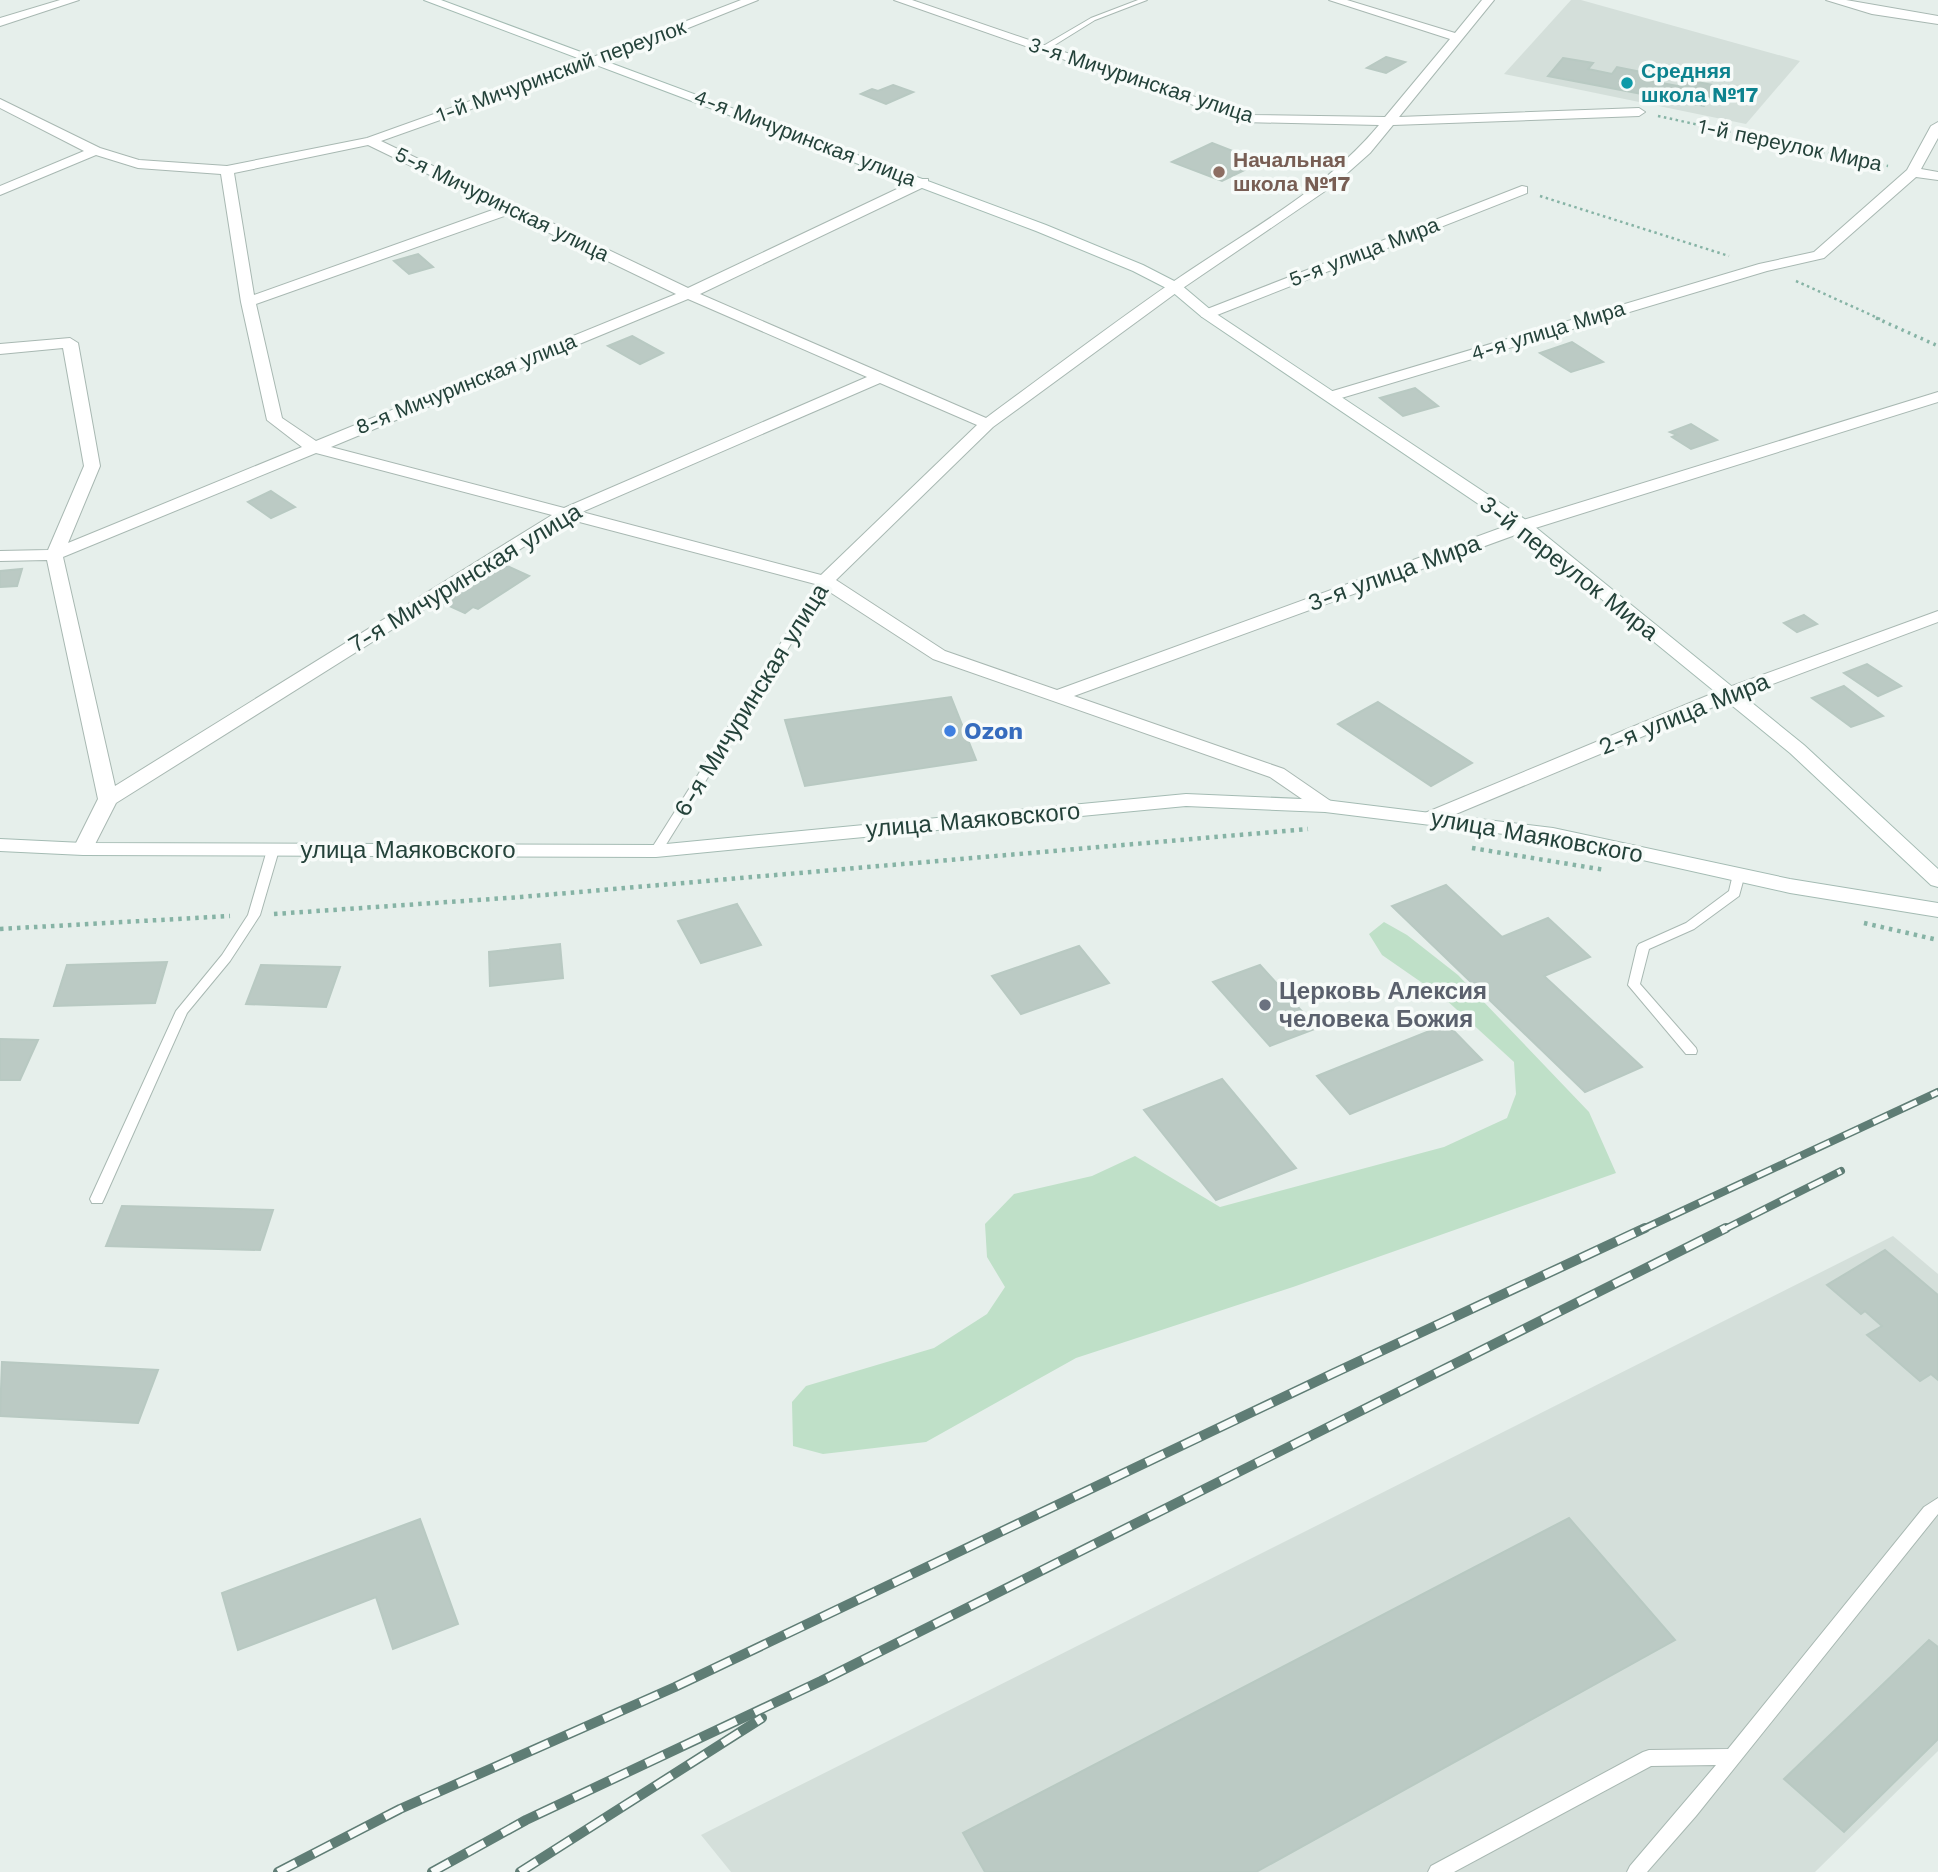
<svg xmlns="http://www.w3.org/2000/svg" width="1938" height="1872" viewBox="0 0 1938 1872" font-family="'Work Sans',sans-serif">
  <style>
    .built { fill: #d4dfda }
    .green { fill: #bfe0c8 }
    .building { fill: #bbcac4; stroke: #b8c9c2; stroke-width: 2 }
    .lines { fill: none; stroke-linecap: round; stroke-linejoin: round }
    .lane-casing { stroke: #a8b8b2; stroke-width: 2 }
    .street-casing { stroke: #a8b8b2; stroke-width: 2 }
    .secondary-casing { stroke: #a4bbb3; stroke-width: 2 }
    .path-far2 { stroke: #86b3a5; stroke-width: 2.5; stroke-dasharray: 2.5 3.5; stroke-linecap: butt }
    .path-far1 { stroke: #86b3a5; stroke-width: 3.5; stroke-dasharray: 2.5 4.5; stroke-linecap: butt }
    .path { stroke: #86b3a5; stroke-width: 4.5; stroke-dasharray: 3.5 5; stroke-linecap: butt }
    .lane { fill: #fff; fill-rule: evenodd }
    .street { fill: #fff; fill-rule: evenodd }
    .secondary { fill: #fff; fill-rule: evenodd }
    .rail-far1-casing { stroke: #5f7d75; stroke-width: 8 }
    .rail-casing { stroke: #5f7d75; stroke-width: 10 }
    .rail-far1 { stroke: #f7fbf9; stroke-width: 5; stroke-dasharray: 16; stroke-linecap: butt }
    .rail { stroke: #f7fbf9; stroke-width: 7; stroke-dasharray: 20; stroke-linecap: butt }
    .culture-dot { fill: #0f9aa8; stroke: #f7fbf9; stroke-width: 2.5 }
    .education-dot { fill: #8d6e63; stroke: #f7fbf9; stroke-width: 2.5 }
    .shop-dot { fill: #3f7fe0; stroke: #f7fbf9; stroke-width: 2.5 }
    .worship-dot { fill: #6b7280; stroke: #f7fbf9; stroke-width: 2.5 }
    .labels { text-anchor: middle; stroke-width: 7; stroke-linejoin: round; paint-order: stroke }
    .far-street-label { font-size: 21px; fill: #24423a; stroke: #f7fbf9 }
    .far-culture-label { font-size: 21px; font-weight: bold; fill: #0d838f; stroke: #f7fbf9; text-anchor: start }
    .far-education-label { font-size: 21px; font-weight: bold; fill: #785e54; stroke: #f7fbf9; text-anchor: start }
    .street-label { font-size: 24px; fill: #24423a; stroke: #f7fbf9 }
    .shop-label { font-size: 24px; font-weight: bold; fill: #366cbe; stroke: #f7fbf9; text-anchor: start }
    .worship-label { font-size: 24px; font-weight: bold; fill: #5b616d; stroke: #f7fbf9; text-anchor: start }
  </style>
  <rect width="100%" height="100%" fill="#e6efeb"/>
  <g class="built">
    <path d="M1571 0H1581L1800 61 1746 124 1504 74Z"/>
    <path d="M1893 1236 1938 1274V1751L1815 1872H731L701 1835Z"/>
  </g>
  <path class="green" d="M1384 922 1407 935 1458 975 1589 1112 1616 1173 1293 1287 1076 1358 926 1442 823 1454 793 1446 792 1402 806 1386 934 1348 987 1314 1005 1287 987 1257 985 1224 1014 1194 1092 1176 1135 1156 1220 1207 1444 1147 1507 1118 1516 1094 1514 1062 1444 998 1382 955 1369 934Z"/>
  <g class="building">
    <path d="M1386 57 1405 62 1386 73 1367 68Z"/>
    <path d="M1563 58 1593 63 1588 69 1612 74 1617 67 1656 75 1651 81 1683 87 1687 80 1718 86 1704 106 1548 76Z"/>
    <path d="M893 85 913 92 886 104 861 94 872 89 878 91Z"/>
    <path d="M1212 143 1261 162 1222 181 1172 162Z"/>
    <path d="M418 254 433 267 409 274 394 261Z"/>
    <path d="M632 336 663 353 640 364 608 346Z"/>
    <path d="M1572 342 1603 362 1571 372 1540 353Z"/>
    <path d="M1415 388 1438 406 1403 416 1380 398Z"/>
    <path d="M1691 424 1717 440 1691 449 1672 437 1677 435 1670 432Z"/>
    <path d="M271 491 295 507 271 518 248 502Z"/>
    <path d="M503 564 529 576 478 609 473 607 465 613 443 603Z"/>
    <path d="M22 569 17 586 0 587V571Z"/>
    <path d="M1804 615 1817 624 1797 632 1784 623Z"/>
    <path d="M1867 664 1901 686 1878 696 1844 673Z"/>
    <path d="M1844 686 1883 716 1851 727 1812 698Z"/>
    <path d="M951 697 976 760 805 786 785 720Z"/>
    <path d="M1378 702 1472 763 1431 786 1338 724Z"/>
    <path d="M1446 885 1502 937 1548 918 1590 957 1544 976 1642 1067 1585 1092 1392 906Z"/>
    <path d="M737 904 761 945 701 963 678 921Z"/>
    <path d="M560 944 563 978 490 986 489 952Z"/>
    <path d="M1079 946 1109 983 1021 1014 992 976Z"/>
    <path d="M167 962 155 1003 54 1006 67 965Z"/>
    <path d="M261 965 340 967 326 1007 246 1004Z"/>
    <path d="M1260 965 1317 1028 1270 1046 1213 982Z"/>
    <path d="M1447 1024 1482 1060 1350 1114 1317 1076Z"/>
    <path d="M0 1039 38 1040 20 1080H0Z"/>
    <path d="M1222 1079 1296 1168 1216 1200 1144 1110Z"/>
    <path d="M122 1206 273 1210 260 1250 106 1246Z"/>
    <path d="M1885 1250 1938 1295V1380L1931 1374 1920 1381 1867 1335 1882 1326 1865 1311 1861 1314 1827 1285Z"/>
    <path d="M2 1362 158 1370 138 1423 0 1416Z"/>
    <path d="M1569 1518 1675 1640 1256 1872H985L963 1833Z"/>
    <path d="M420 1519 458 1624 393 1649 376 1597 238 1650 222 1593Z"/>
    <path d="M1929 1640 1938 1647V1739L1844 1832 1784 1779Z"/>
  </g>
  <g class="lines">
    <defs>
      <g id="lane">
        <path d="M1138 0H1147L1095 20 1045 51 1038 49 1091 18Z"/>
        <path d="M825 578 830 581 662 851 656 855 652 854 650 851 820 581Z"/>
        <path d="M273 846 279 850 260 915 230 961 187 1013 104 1199 102 1203H92L90 1199 176 1011 222 955 248 915 267 850Z"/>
        <path d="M1739 870 1745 874 1739 896 1694 929 1649 949 1640 984 1696 1048 1697 1051 1696 1054H1686L1628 985 1637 947 1639 944 1686 923 1729 891 1733 874Z"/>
        <path d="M1938 1498V1514L1696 1816 1647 1872H1627L1630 1866 1716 1765 1651 1766 1454 1872H1428L1431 1866 1643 1752 1649 1750 1728 1749 1924 1507Z"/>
      </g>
      <g id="street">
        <path d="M60 0H79L0 26V18Z"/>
        <path d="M741 0H758L601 63 381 141 688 288 918 179H928V185L700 294 986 418C1050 371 1114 322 1180 277 1249 230 1326 189 1379 125L1242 122 894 0H912L1248 115 1385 117 1450 39 1329 0H1347L1455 33 1482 0H1494L1399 117 1639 108 1645 112 1639 116 1393 125 1370 153 1334 185 1180 290 993 427 836 580 945 651 1057 690 1517 522 1938 392V402L1529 530 1074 696 1284 769 1332 802 1335 806 1332 810H1318L1270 777 933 659 819 585 568 519 116 803 90 854H76L73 849 98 799 47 560 0 561V551L48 550 84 466 63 348 0 354V344L70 338 78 343 100 466 68 543 302 447 267 420 241 302 221 174 138 168 96 155 0 195V186L84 151 0 108V99L100 148 139 160 227 166 367 138 593 57ZM368 145 498 208 254 295 234 173ZM510 214 676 294 316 441 282 418 256 304ZM688 299 867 377 564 508 331 447ZM880 383 977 425 821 575 582 512ZM316 453 552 515 115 786 63 557Z"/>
        <path d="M1826 0H1846L1938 16V24L1872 14Z"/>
        <path d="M1938 122V138L1921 169 1938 172V180L1916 177 1824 258 1767 271 1338 399H1326L1324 396 1326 393 1759 264 1814 252 1907 170 1931 126Z"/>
        <path d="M1522 186 1527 187V193L1212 317H1202L1200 314 1202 311Z"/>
        <path d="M1938 611V622L1735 698 1439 821H1425L1422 817 1425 813 1721 690Z"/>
      </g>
      <g id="secondary">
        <path d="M424 0H441L1046 225 1143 265 1180 284 1212 311 1529 522 1804 745 1938 869V887L1931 885 1790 753 1517 530 1202 317 1170 290 1133 271 1036 231Z"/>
        <path d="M1186 794 1325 800 1553 828 1790 879 1938 903V917L1790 893 1553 840 1325 812 1186 806 656 857 83 855 0 851V839L83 843 656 845Z"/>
      </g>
    </defs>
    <use href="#lane" class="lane-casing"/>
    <use href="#street" class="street-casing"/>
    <use href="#secondary" class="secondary-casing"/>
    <g class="path-far2">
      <path d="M1658 116 1888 166"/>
      <path d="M1540 196 1729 256"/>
      <path d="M1796 281 1880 319"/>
    </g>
    <path class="path-far1" d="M1876 318 1938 346"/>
    <g class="path">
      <path d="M1472 848 1605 870"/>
      <path d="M274 914 521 897 1308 829"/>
      <path d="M1864 923 1938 940"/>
      <path d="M0 929 230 916"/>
    </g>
    <use href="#lane" class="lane"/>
    <use href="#street" class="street"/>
    <use href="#secondary" class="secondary"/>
    <defs>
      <g id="rail-far1">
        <path d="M1641 1230 1938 1092"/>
        <path d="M1723 1230 1841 1171"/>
      </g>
      <g id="rail">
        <path d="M278 1872 400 1809 675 1687 1334 1373 1645 1228"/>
        <path d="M432 1872 526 1820 821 1681 1726 1228"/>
        <path d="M520 1872 762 1718"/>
      </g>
    </defs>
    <use href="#rail-far1" class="rail-far1-casing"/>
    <use href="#rail" class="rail-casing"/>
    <use href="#rail-far1" class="rail-far1"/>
    <use href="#rail" class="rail"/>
  </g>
  <circle class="culture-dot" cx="1627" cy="83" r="7"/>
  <circle class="education-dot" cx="1219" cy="172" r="7"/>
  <circle class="shop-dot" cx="950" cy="731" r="7"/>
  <circle class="worship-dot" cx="1265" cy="1005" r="7"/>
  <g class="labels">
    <g class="far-street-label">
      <text transform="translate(561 71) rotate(-20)" y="7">1-й Мичуринский переулок</text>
      <text transform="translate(1141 80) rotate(18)" y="7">3-я Мичуринская улица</text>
      <text transform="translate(805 138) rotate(21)" y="7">4-я Мичуринская улица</text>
      <text transform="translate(1790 145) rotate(12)" y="7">1-й переулок Мира</text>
      <text transform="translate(502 204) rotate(26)" y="7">5-я Мичуринская улица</text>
      <text transform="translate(1364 252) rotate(-21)" y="7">5-я улица Мира</text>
      <text transform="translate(1548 331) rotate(-17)" y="7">4-я улица Мира</text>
      <text transform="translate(466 384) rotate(-22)" y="7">8-я Мичуринская улица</text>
    </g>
    <g class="far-culture-label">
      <text x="1641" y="78">Средняя<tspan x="1641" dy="24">школа №17</tspan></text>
    </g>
    <g class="far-education-label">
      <text x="1233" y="167">Начальная<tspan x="1233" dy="24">школа №17</tspan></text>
    </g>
    <g class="street-label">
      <text transform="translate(1569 568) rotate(38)" y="8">3-й переулок Мира</text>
      <text transform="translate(1394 573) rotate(-20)" y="8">3-я улица Мира</text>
      <text transform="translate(465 578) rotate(-31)" y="8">7-я Мичуринская улица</text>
      <text transform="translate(751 700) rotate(-58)" y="8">6-я Мичуринская улица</text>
      <text transform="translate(1684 714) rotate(-22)" y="8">2-я улица Мира</text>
      <text transform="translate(973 820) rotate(-5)" y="8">улица Маяковского</text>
      <text transform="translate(1537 836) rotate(10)" y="8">улица Маяковского</text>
      <text x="408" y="858">улица Маяковского</text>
    </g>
    <g class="shop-label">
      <text x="964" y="739">Ozon</text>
    </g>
    <g class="worship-label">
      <text x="1279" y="999">Церковь Алексия<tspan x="1279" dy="28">человека Божия</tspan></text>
    </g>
  </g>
</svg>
